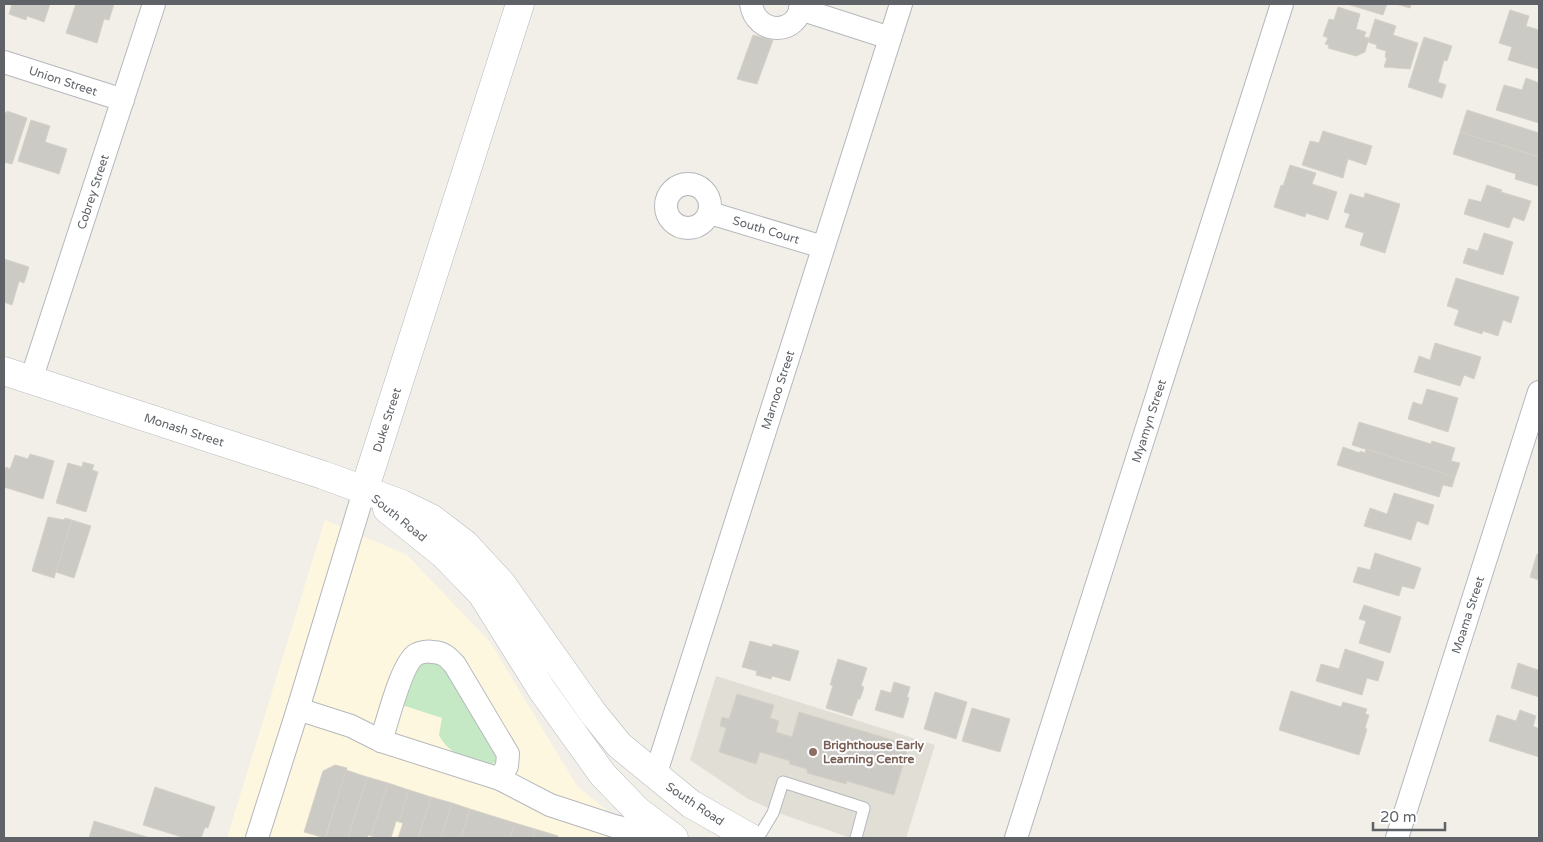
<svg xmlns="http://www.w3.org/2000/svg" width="1543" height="842" viewBox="0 0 1543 842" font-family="'Varela Round',sans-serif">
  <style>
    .commercial { fill: #fef7e0 }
    .education { fill: #e1ded6 }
    .green { fill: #c5e8c5 }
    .building { fill: #cccac5; stroke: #d6d1c6 }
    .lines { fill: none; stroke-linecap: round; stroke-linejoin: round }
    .service-casing { stroke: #b5b8bc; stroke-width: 13 }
    .minor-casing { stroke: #b5b8bc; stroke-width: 24 }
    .tertiary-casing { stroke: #b5b8bc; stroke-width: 29 }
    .service { stroke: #fff; stroke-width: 11 }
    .minor { stroke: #fff; stroke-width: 22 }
    .tertiary { stroke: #fff; stroke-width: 28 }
    .education-dot { fill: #8d6e63; stroke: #fff; stroke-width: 2 }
    .labels { text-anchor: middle; stroke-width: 4; stroke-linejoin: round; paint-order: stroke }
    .street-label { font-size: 12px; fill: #5f6368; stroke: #fff }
    .education-label { font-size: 12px; font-weight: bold; fill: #785e54; stroke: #fff; text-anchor: start }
  </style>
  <rect width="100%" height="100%" fill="#f1efe8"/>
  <path class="commercial" d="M325 520 407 555 490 642 577 786 641 838H227Z"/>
  <path class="education" d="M716 676 935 745 906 838H851L784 815 748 799 690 760Z"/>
  <path class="green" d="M424 660 442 663 496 752V762L488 766C468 759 449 755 439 735L442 718 399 704 407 677Z"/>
  <g class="building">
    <path d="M12 4H50L44 22 27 16 26 20 9 14Z"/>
    <path d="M76 4H114L109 20 104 19 97 43 66 33Z"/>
    <path d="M1347 4H1387L1383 15Z"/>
    <path d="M1396 4H1411L1410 8Z"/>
    <path d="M1338 7 1360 14 1356 29 1366 32 1364 37 1369 38 1365 52 1356 56 1328 48 1329 45 1325 44 1328 38 1323 36 1329 19 1334 20Z"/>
    <path d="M1510 10 1529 16 1526 26 1539 30V69L1508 60 1512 47 1499 43Z"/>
    <path d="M1375 19 1396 26 1393 35 1418 43 1410 69 1384 67 1387 58 1385 57 1386 51 1376 48 1377 45 1368 42Z"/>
    <path d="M753 35 773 40 757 84 737 79Z"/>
    <path d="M1424 37 1452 46 1447 61 1444 60 1438 82 1446 85 1442 98 1408 87Z"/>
    <path d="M1526 78 1539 83V123L1496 110 1504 85 1522 90Z"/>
    <path d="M1467 110 1539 133V157L1460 132Z"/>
    <path d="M7 111 27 118 12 164 4 162V112L7 113Z"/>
    <path d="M31 120 50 126 45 142 67 149 59 174 18 161Z"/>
    <path d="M1323 131 1372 146 1366 165 1348 159 1343 178 1302 165 1310 141 1319 143Z"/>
    <path d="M1460 132 1539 157V180L1538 186 1515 179 1516 174 1453 154Z"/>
    <path d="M1290 165 1316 173 1312 184 1337 192 1328 220 1306 213 1305 217 1274 207 1281 185 1283 186Z"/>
    <path d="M1487 185 1502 190 1501 192 1531 201 1524 221 1513 217 1509 228 1464 214 1469 199 1481 202Z"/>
    <path d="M1365 193 1400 204 1385 253 1360 245 1364 233 1345 227 1350 214 1344 212 1350 194 1364 198Z"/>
    <path d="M1484 233 1513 242 1503 275 1463 263 1468 248 1478 251Z"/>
    <path d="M4 259 29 267 24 283 19 281 12 305 4 302Z"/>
    <path d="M1456 278 1519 297 1511 323 1503 320 1498 336 1483 331 1482 334 1454 325 1459 310 1447 306Z"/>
    <path d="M1435 343 1481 357 1474 379 1464 375 1460 386 1414 372 1419 356 1430 360Z"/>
    <path d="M1427 389 1458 398 1448 432 1408 419 1413 402 1422 405Z"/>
    <path d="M1359 422 1431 444 1432 441 1455 448 1451 461 1460 463 1455 477 1352 445Z"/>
    <path d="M1343 447 1360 453V451L1365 453 1366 449 1455 477 1452 487 1443 485 1439 497 1337 465Z"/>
    <path d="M30 454 54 461 43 499 4 487V473L6 467 10 469 15 455 28 459Z"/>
    <path d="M83 462 94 465 92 470 98 472 86 512 56 503 68 463 82 467Z"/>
    <path d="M1394 493 1434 505 1428 525 1417 521 1411 540 1364 526 1370 508 1387 514Z"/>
    <path d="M48 517 64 520 65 518 72 520 54 578 32 571Z"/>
    <path d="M72 520 91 526 74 578 56 572Z"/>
    <path d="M1375 553 1421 568 1414 589 1402 586 1399 596 1353 582 1358 567 1370 570Z"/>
    <path d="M1537 554 1539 555V580L1530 577Z"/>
    <path d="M1364 605 1401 617 1390 653 1359 643 1366 621 1359 619Z"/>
    <path d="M750 641 772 647 773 644 799 651 790 681 772 676 771 679 756 675 757 671 742 667Z"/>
    <path d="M1345 649 1384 662 1378 681 1367 678 1362 695 1316 681 1321 664 1339 669Z"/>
    <path d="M838 659 867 668 861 686 864 687 860 699H858L852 716 826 708 833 685H830Z"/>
    <path d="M1518 663 1538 670 1539 667V697L1511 688Z"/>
    <path d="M894 682 910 687 907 697 909 698 903 718 875 710 881 690 891 693Z"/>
    <path d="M1291 691 1341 707 1343 702 1367 709 1365 714 1369 715 1365 728 1367 729 1359 755 1279 730Z"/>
    <path d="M935 692 967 702 956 739 924 729Z"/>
    <path d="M737 694 774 705 770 718 779 721 776 732 792 737 799 712 909 745 894 795 847 781 846 784 807 773V769L789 764 790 761 760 752 756 764 719 752 726 728 720 726 722 717 729 719Z"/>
    <path d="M972 708 1010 719 1000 752 962 741Z"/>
    <path d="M1520 710 1536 716 1533 726 1539 729V757L1489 741 1497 715 1516 721Z"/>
    <path d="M335 765 347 768 325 838 304 832 323 771Z"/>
    <path d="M346 770 367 777 348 838H331L326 837Z"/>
    <path d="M367 777 388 783 371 836 368 835 367 838H348Z"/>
    <path d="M388 783 409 790 399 822 396 821 391 838H378L371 836Z"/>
    <path d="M155 787 215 807 208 828 205 827 201 838H185L143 825Z"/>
    <path d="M409 790 431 797 418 838H398L403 823 399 822Z"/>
    <path d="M431 797 452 803 441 838H418Z"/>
    <path d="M452 803 470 809 461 838H441Z"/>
    <path d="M470 809 515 823 510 838H461Z"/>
    <path d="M94 821 150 838H89Z"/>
    <path d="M515 823 535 829 533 838H510Z"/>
    <path d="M535 829 558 836 557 838H533Z"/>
  </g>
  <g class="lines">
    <defs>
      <path id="service" d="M758 838 773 813 783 782 864 808 856 838"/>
      <g id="minor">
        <path d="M751 4C756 36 799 36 801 4"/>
        <path d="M800 9 890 38"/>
        <path d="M4 62 123 100"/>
        <circle cx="688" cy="206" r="22"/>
        <path d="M710 213 823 247"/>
        <path d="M31 380 154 4"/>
        <path d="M298 709 351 726 381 741 500 779 550 805 614 826 662 838"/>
        <path d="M381 741C387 723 402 661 417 654 421 652 428 651 432 652 443 652 448 657 455 665L508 754 507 766 500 779"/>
        <path d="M655 776 901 4"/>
        <path d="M257 838 298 709 364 491"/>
        <path d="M1016 838 1282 4"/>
        <path d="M1397 838 1539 392"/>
      </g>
      <g id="tertiary">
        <path d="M4 371 323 475 402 504 431 518 465 544 502 584 593 713 619 745 691 804 751 838"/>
        <path d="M364 491 520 4"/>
        <path d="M387 509 443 554 482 594 542 690 603 775 638 811 674 838"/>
      </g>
    </defs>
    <use href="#service" class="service-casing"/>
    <use href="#minor" class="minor-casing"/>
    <use href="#tertiary" class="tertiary-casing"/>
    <use href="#service" class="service"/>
    <use href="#minor" class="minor"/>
    <use href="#tertiary" class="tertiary"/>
  </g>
  <circle class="education-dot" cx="813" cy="752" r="5"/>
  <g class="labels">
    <g class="street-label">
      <text transform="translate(63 81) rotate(18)" y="4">Union Street</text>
      <text transform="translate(93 192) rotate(-72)" y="4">Cobrey Street</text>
      <text transform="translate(766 230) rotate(17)" y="4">South Court</text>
      <text transform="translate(778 390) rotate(-72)" y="4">Marnoo Street</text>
      <text transform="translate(387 420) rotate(-72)" y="4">Duke Street</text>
      <text transform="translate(1149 421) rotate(-72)" y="4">Myamyn Street</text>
      <text transform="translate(184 430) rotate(18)" y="4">Monash Street</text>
      <text transform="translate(399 518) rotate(39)" y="4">South Road</text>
      <text transform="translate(1468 615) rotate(-72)" y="4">Moama Street</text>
      <text transform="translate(695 804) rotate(34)" y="4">South Road</text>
    </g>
    <g class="education-label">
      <text x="823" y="749">Brighthouse Early<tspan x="823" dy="14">Learning Centre</tspan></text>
    </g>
  </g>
  <rect width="1543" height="842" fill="none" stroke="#5f6368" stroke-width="10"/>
  <path d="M1373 822v8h72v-8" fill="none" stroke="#5f6368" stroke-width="2.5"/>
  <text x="1380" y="822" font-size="15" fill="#5f6368" stroke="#ffffff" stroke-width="4" paint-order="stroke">20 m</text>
</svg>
